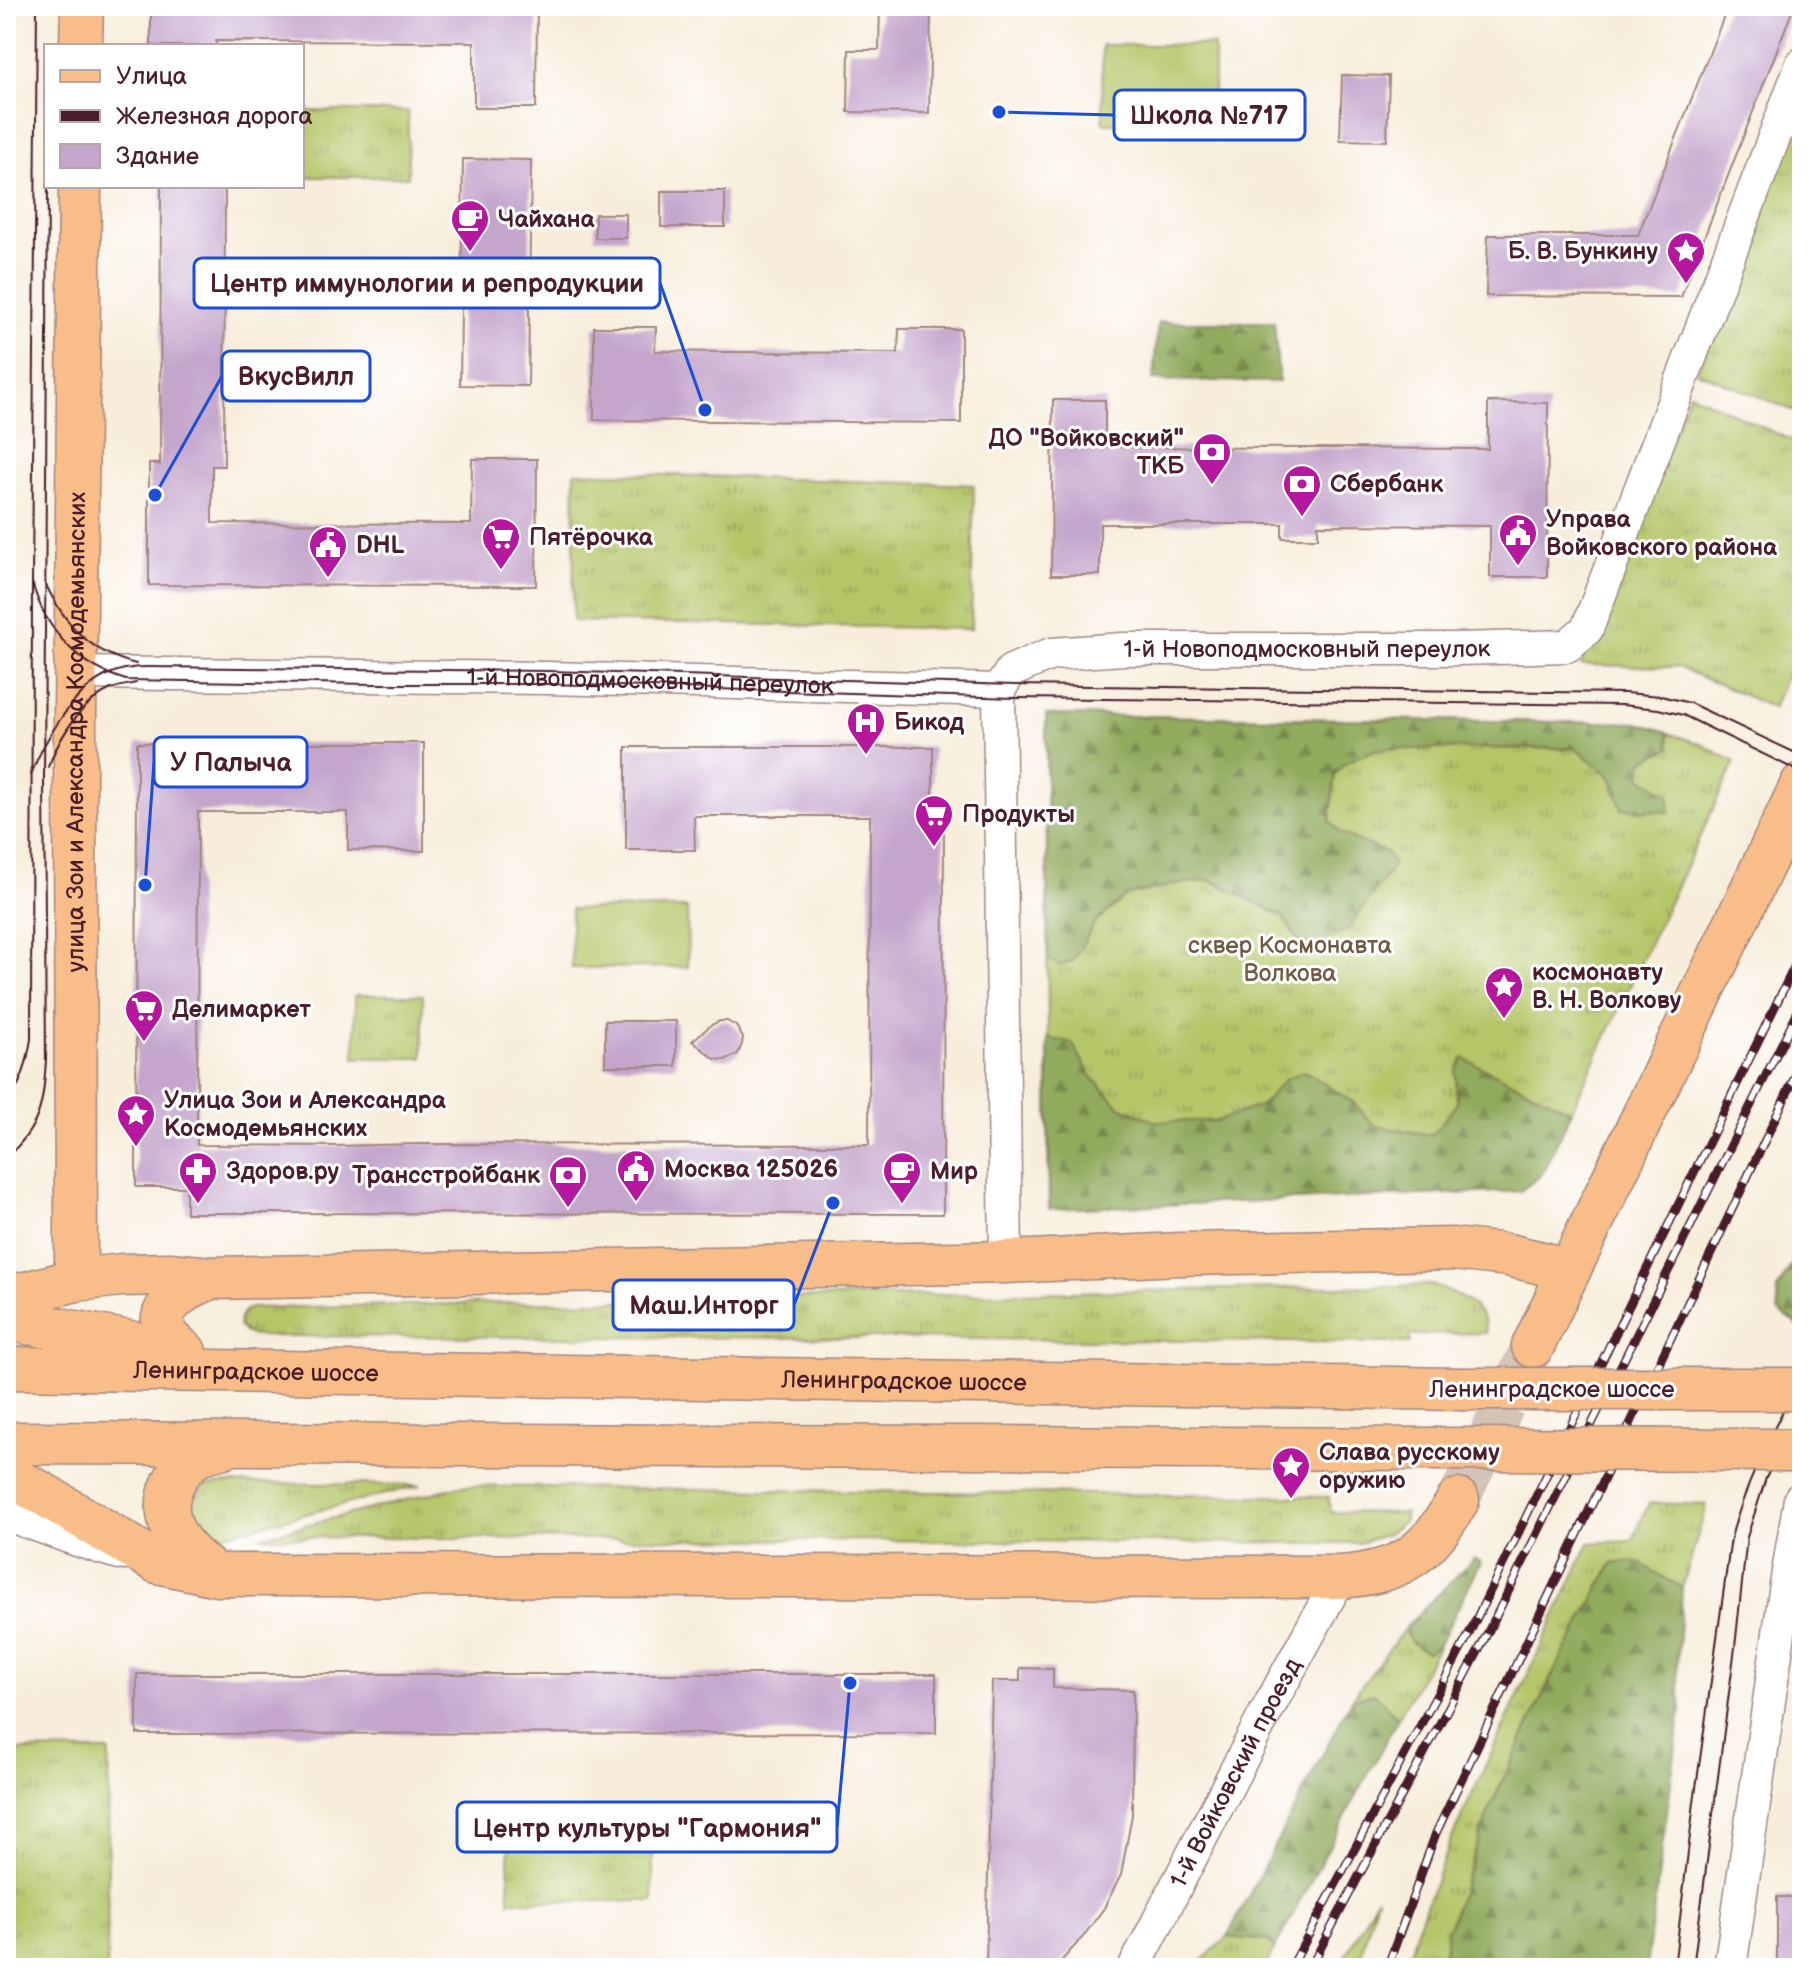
<svg xmlns="http://www.w3.org/2000/svg" width="1808" height="1974" viewBox="0 0 1808 1974" font-family="'Balsamiq Sans',sans-serif">
  <style>
    .grass { fill: url(#grass-tufts); stroke: #80724a; stroke-width: 2 }
    .forest { fill: url(#forest-firs); stroke: #6d6544; stroke-width: 2 }
    .pitch { fill: #b5c669; stroke: #80724a; stroke-width: 2 }
    .building { fill: #c4a6cc }
    .lines { fill: none; stroke-linecap: round; stroke-linejoin: round }
    .major-tunnel { stroke: #d4c4b7; stroke-width: 42; stroke-dasharray: 42 21; stroke-linecap: butt }
    .minor-casing { stroke: #a08682; stroke-width: 35 }
    .major-casing { stroke: #a08682; stroke-width: 45 }
    .minor { stroke: #fff; stroke-width: 32 }
    .major { stroke: #f8bd89; stroke-width: 42 }
    .tram { stroke: #4a1f2b; stroke-width: 2 }
    .rail-casing { stroke: #4a1f2b; stroke-width: 9 }
    .rail { stroke: #fff; stroke-width: 6; stroke-dasharray: 18; stroke-linecap: butt }
    .major-bridge-casing { stroke: #a08682; stroke-width: 45; stroke-linecap: butt }
    .major-bridge { stroke: #f8bd89; stroke-width: 42 }
    .labels { text-anchor: middle; stroke-width: 6; stroke-linejoin: round; paint-order: stroke }
    .poi-label { font-size: 24px; font-weight: bold; fill: #4a1f2b; stroke: #fff; text-anchor: start }
    .street-label { font-size: 24px; fill: #4a1f2b; stroke: #fff }
    .park-label { font-size: 24px; fill: #6f5941; stroke: #fff }
    .leader { fill: none; stroke: #1d4ed8; stroke-width: 3 }
    .callout-dot { fill: #1d4ed8; stroke: #fff; stroke-width: 3 }
    .callout { fill: #fff; stroke: #1d4ed8; stroke-width: 3 }
    .callout-label { font-size: 26px; text-anchor: middle; font-weight: bold; fill: #4a1f2b }
  </style>
  <defs>
    <pattern id="grass-tufts" width="24" height="20" patternUnits="userSpaceOnUse" patternTransform="scale(2)"><rect width="24" height="20" fill="#b5c669"/><path d="M3 7l-1-3M5 7V3M7 7l1-3M15 17l-1-3M17 17v-4M19 17l1-3" fill="none" stroke="#95a057"/></pattern>
    <pattern id="forest-firs" width="22" height="20" patternUnits="userSpaceOnUse" patternTransform="scale(2)"><rect width="22" height="20" fill="#90ab5d"/><path d="M5 1l3.5 6h-7zM16 11l3.5 6h-7z" fill="#788b4d"/></pattern>
  </defs>
  <rect width="100%" height="100%" fill="#fff"/>
  <filter id="ink" filterUnits="userSpaceOnUse"><feTurbulence type="fractalNoise" baseFrequency=".0125" numOctaves="2"/><feDisplacementMap in="SourceGraphic" scale="16" xChannelSelector="R" yChannelSelector="G"/><feConvolveMatrix kernelMatrix="1 2 1 2 8 2 1 2 1" color-interpolation-filters="sRGB"/></filter>
  <filter id="wash" filterUnits="userSpaceOnUse"><feTurbulence type="fractalNoise" baseFrequency=".006" numOctaves="4" result="noise"/><feDisplacementMap in="SourceGraphic" scale="32" xChannelSelector="R" yChannelSelector="G"/><feGaussianBlur stdDeviation="1.8" result="paint"/><feColorMatrix in="noise" values="0 0 0 0 0 0 0 0 0 0 0 0 0 0 0 0 0 1.4 0 .05"/><feComposite in="paint" operator="in"/></filter>
  <g filter="url(#wash)">
    <rect width="100%" height="100%" fill="#f7edda"/>
    <g class="grass">
      <path d="M1802 86V414L1697 372Z"/>
      <rect x="302" y="111" width="106" height="66"/>
      <path d="M1689 393 1802 445V640L1773 708 1678 667 1581 665Z"/>
      <path d="M575 472 974 485 971 629 573 621Z"/>
      <path d="M1046 715 1638 723 1701 744 1735 762 1541 1175 1520 1191 1049 1209Z"/>
      <rect x="355" y="995" width="68" height="63"/>
      <path d="M1432 1285C1448 1291 1471 1299 1481 1315 1485 1320 1485 1327 1486 1333L1410 1335V1343L882 1338 253 1336 244 1332 239 1326 240 1318 245 1310 252 1308Z"/>
      <path d="M222 1483 421 1485 218 1536C187 1529 186 1508 203 1486Z"/>
      <path d="M460 1486 1329 1497 1330 1512 1405 1513V1520L1388 1534 1359 1543 259 1537Z"/>
      <path d="M1649 1503 1707 1505 1682 1588 1636 1561 1612 1564 1552 1676 1490 1808 1448 1930 1441 1968H1406L1416 1932 1451 1840 1589 1543 1632 1541Z"/>
      <path d="M1406 1627V1635L1428 1652 1440 1643 1398 1718 1374 1693 1351 1700Z"/>
      <path d="M6 1750 109 1751 107 1968H6Z"/>
      <rect x="509" y="1816" width="144" height="85"/>
      <path d="M1377 1897 1357 1968H1339Z"/>
      <path d="M1227 1937 1270 1941 1274 1950 1264 1968H1194Z"/>
    </g>
    <g class="forest">
      <path d="M1158 322H1274L1279 382 1153 380Z"/>
      <path d="M1046 715 1638 723 1668 732 1670 748 1643 761 1641 777 1669 795 1670 812 1622 809 1611 777 1575 748 1376 749 1345 763 1335 774 1330 821 1340 833 1386 852 1394 865 1347 930 1317 944 1300 943 1282 916 1210 880 1172 885 1127 895 1095 923 1073 961 1060 966 1048 959Z"/>
      <path d="M1048 1038 1072 1043 1091 1076 1118 1105 1154 1121H1217L1262 1105 1286 1078 1305 1071 1354 1103 1375 1126 1432 1135 1457 1103 1456 1070 1463 1058 1572 1111 1541 1175 1520 1191 1049 1209Z"/>
      <path d="M1802 1246V1328H1801L1778 1311 1777 1290Z"/>
      <path d="M1474 1558 1481 1562 1440 1643 1428 1652C1415 1647 1406 1641 1406 1627Z"/>
      <path d="M1636 1561 1682 1588 1677 1666 1681 1708 1646 1968H1441L1448 1930 1490 1808 1552 1676 1612 1564Z"/>
      <path d="M1374 1693 1398 1718 1274 1950 1270 1941 1227 1937 1351 1700Z"/>
    </g>
    <g class="pitch">
      <path d="M1102 45H1214V123H1103Z"/>
      <path d="M687 908 688 967 572 968 571 909Z"/>
    </g>
    <g id="blocks">
      <g class="building">
        <path d="M151 6H537L536 108H474V42L216 41V46H151Z"/>
        <path d="M880 6H931L929 113 848 112 849 50H879Z"/>
        <path d="M1728 6H1794L1681 297 1486 296 1488 235H1638Z"/>
        <path d="M1342 75 1389 76 1387 141 1340 140Z"/>
        <path d="M463 159 531 160 528 386 460 385Z"/>
        <path d="M161 186H225L224 466H212V523L471 524 472 459H537L536 586 149 585V464H160Z"/>
        <rect x="661" y="191" width="64" height="36"/>
        <rect x="595" y="214" width="31" height="24"/>
        <path d="M594 327H656L655 351 723 352 898 353 899 329H961V423L594 420Z"/>
        <path d="M1053 400H1105V447L1488 449V402L1548 403 1547 577H1490V526L1318 525V538H1282V524H1100V575H1051Z"/>
        <path d="M137 743H424V851L348 850V812H198L197 1145 335 1146 418 1144 869 1145 870 816H694L695 850H626V747H933V813H944L943 1214 186 1213V1187H136Z"/>
        <rect x="605" y="1021" width="71" height="45"/>
        <path d="M720 1021H727L736 1026 743 1038 742 1044 738 1054 725 1060 715 1059 692 1041 711 1025Z"/>
        <path d="M1020 1668 1053 1669V1688L1133 1690 1132 1815 1121 1875 1104 1908 1082 1938 1055 1968H986L992 1681H1020Z"/>
        <path d="M137 1674H936V1733L137 1734Z"/>
        <rect x="1777" y="1897" width="25" height="71"/>
      </g>
    </g>
  </g>
  <g filter="url(#ink)">
    <use href="#blocks" fill-opacity="0" stroke="#a08682" stroke-width="2"/>
    <g class="lines">
      <path class="major-tunnel" d="M1458 1500 1533 1346"/>
      <defs>
        <g id="minor">
          <path id="s1" d="M76 673 548 678 999 690"/>
          <path id="s2" d="M999 690 1011 671 1051 654 1123 649H1458L1567 646 1587 629 1802 64"/>
          <path d="M999 690 1006 1262"/>
          <path d="M6 1515C46 1527 84 1545 124 1554"/>
          <path id="s3" d="M1134 1968 1265 1714 1340 1577"/>
          <path d="M1730 1968 1786 1585 1800 1499"/>
        </g>
        <g id="major">
          <path d="M81 46 82 6"/>
          <path id="s4" d="M76 1280 75 719 80 186"/>
          <path d="M6 1298 76 1280 122 1275 169 1274 211 1278 320 1276 1006 1262 1181 1254 1453 1249 1508 1255 1546 1264 1567 1274"/>
          <path d="M6 1319 178 1351"/>
          <path d="M1533 1346 1802 784"/>
          <path d="M185 1352C180 1348 174 1343 170 1338 145 1309 190 1286 211 1278"/>
          <path id="s5" d="M6 1368 1461 1389"/>
          <path d="M6 1443 1433 1449"/>
          <path d="M6 1475 38 1491 157 1562 217 1575 1340 1577C1403 1572 1427 1554 1458 1500"/>
          <path d="M214 1574C188 1554 159 1528 170 1491 175 1477 184 1464 197 1456 205 1451 217 1449 227 1446"/>
        </g>
      </defs>
      <use href="#minor" class="minor-casing"/>
      <use href="#major" class="major-casing"/>
      <use href="#minor" class="minor"/>
      <use href="#major" class="major"/>
      <g class="tram">
        <path d="M32 582C45 630 78 666 126 680L373 684H549L1016 698 1622 705 1658 709 1683 715 1802 773"/>
        <path d="M46 585C66 626 91 653 136 664"/>
        <path d="M48 767C60 737 80 703 111 689 119 686 128 685 136 683"/>
        <path d="M31 775C42 743 73 692 105 676 118 669 132 667 147 667L549 671 1015 685 1625 693 1661 696 1690 703 1802 756"/>
        <path d="M6 1104C22 1084 27 1064 31 1039L32 582 37 6"/>
        <path d="M6 1158C41 1126 43 1105 46 1060L44 778 48 186"/>
        <path d="M1674 1968 1694 1802 1731 1538C1746 1480 1775 1427 1802 1373"/>
        <path d="M1693 1968 1735 1647 1747 1537 1766 1478 1802 1405"/>
      </g>
      <defs>
        <g id="rail">
          <path d="M1291 1968 1467 1638 1802 951"/>
          <path d="M1310 1968 1479 1650 1802 1003"/>
          <path d="M1387 1968 1436 1833 1802 1062"/>
        </g>
      </defs>
      <use href="#rail" class="rail-casing"/>
      <use href="#rail" class="rail"/>
      <defs>
        <g id="major-bridge">
          <path d="M1461 1389H1802"/>
          <path d="M1433 1449 1802 1450"/>
        </g>
      </defs>
      <use href="#major-bridge" class="major-bridge-casing"/>
      <use href="#major-bridge" class="major-bridge"/>
    </g>
  </g>
  <defs>
    <symbol id="cafe-pin" viewBox="-11 -11 22 30"><path d="M0 17L-7.5 6A9.5 9.5 0 1 1 7.5 6Z" fill="#b5179e" stroke="#fff"/><path d="M-5.5-4.5H6V0H3Q3 3.5 0 3.5H-2.5Q-5.5 3.5-5.5 0ZM3-3.2v2h1.7v-2ZM-6 4.5H4V6H-6Z" fill="#fff"/></symbol>
    <symbol id="sight-pin" viewBox="-11 -11 22 30"><path d="M0 17L-7.5 6A9.5 9.5 0 1 1 7.5 6Z" fill="#b5179e" stroke="#fff"/><path d="M0-6L1.8-2.2L6-1.7L2.9 1.2L3.7 5.4L0 3.3L-3.7 5.4L-2.9 1.2L-6-1.7L-1.8-2.2Z" fill="#fff"/></symbol>
    <symbol id="bank-pin" viewBox="-11 -11 22 30"><path d="M0 17L-7.5 6A9.5 9.5 0 1 1 7.5 6Z" fill="#b5179e" stroke="#fff"/><path d="M-6-4H6V4H-6ZM0-2.3a2.3 2.3 0 1 0 0 4.6a2.3 2.3 0 1 0 0-4.6Z" fill="#fff"/></symbol>
    <symbol id="civic-pin" viewBox="-11 -11 22 30"><path d="M0 17L-7.5 6A9.5 9.5 0 1 1 7.5 6Z" fill="#b5179e" stroke="#fff"/><path d="M-.6-6.5H3V-4.5H.6V-3L4-1V1h2V6H-6V1h2V-1L-.6-3ZM-1.2 2.5V6h2.4V2.5Z" fill="#fff"/></symbol>
    <symbol id="supermarket-pin" viewBox="-11 -11 22 30"><path d="M0 17L-7.5 6A9.5 9.5 0 1 1 7.5 6Z" fill="#b5179e" stroke="#fff"/><path d="M-6-5.5h2.5l.6 2H6L4.5 2H-2.5L-4.4-4H-6ZM-1.5 3.2a1.3 1.3 0 1 0 .1 0ZM3 3.2a1.3 1.3 0 1 0 .1 0Z" fill="#fff"/></symbol>
    <symbol id="hospital-pin" viewBox="-11 -11 22 30"><path d="M0 17L-7.5 6A9.5 9.5 0 1 1 7.5 6Z" fill="#b5179e" stroke="#fff"/><path d="M-5-5h3v3.5h4V-5h3V5h-3V1.5h-4V5h-3Z" fill="#fff"/></symbol>
    <symbol id="pharmacy-pin" viewBox="-11 -11 22 30"><path d="M0 17L-7.5 6A9.5 9.5 0 1 1 7.5 6Z" fill="#b5179e" stroke="#fff"/><path d="M-2-6h4v4h4v4h-4v4h-4v-4h-4v-4h4Z" fill="#fff"/></symbol>
  </defs>
  <g fill-rule="evenodd">
    <use href="#cafe-pin" x="448" y="197" width="44" height="60"/>
    <use href="#sight-pin" x="1664" y="229" width="44" height="60"/>
    <use href="#bank-pin" x="1190" y="430" width="44" height="60"/>
    <use href="#bank-pin" x="1280" y="462" width="44" height="60"/>
    <use href="#civic-pin" x="1496" y="511" width="44" height="60"/>
    <use href="#supermarket-pin" x="479" y="515" width="44" height="60"/>
    <use href="#civic-pin" x="306" y="523" width="44" height="60"/>
    <use href="#hospital-pin" x="844" y="700" width="44" height="60"/>
    <use href="#supermarket-pin" x="912" y="792" width="44" height="60"/>
    <use href="#sight-pin" x="1482" y="964" width="44" height="60"/>
    <use href="#supermarket-pin" x="122" y="987" width="44" height="60"/>
    <use href="#sight-pin" x="114" y="1092" width="44" height="60"/>
    <use href="#civic-pin" x="614" y="1147" width="44" height="60"/>
    <use href="#pharmacy-pin" x="176" y="1149" width="44" height="60"/>
    <use href="#cafe-pin" x="880" y="1149" width="44" height="60"/>
    <use href="#bank-pin" x="546" y="1153" width="44" height="60"/>
    <use href="#sight-pin" x="1269" y="1444" width="44" height="60"/>
  </g>
  <g class="labels">
    <g class="poi-label">
      <text x="498" y="227">Чайхана</text>
      <text x="1658" y="259" text-anchor="end">Б. В. Бункину</text>
      <text x="1184" y="446" text-anchor="end">ДО "Войковский"<tspan x="1184" dy="28">ТКБ</tspan></text>
      <text x="1330" y="492">Сбербанк</text>
      <text x="1546" y="527">Управа<tspan x="1546" dy="28">Войковского района</tspan></text>
      <text x="529" y="545">Пятёрочка</text>
      <text x="356" y="553">DHL</text>
      <text x="894" y="730">Бикод</text>
      <text x="962" y="822">Продукты</text>
      <text x="1532" y="980">космонавту<tspan x="1532" dy="28">В. Н. Волкову</tspan></text>
      <text x="172" y="1017">Делимаркет</text>
      <text x="164" y="1108">Улица Зои и Александра<tspan x="164" dy="28">Космодемьянских</tspan></text>
      <text x="664" y="1177">Москва 125026</text>
      <text x="226" y="1179">Здоров.ру</text>
      <text x="930" y="1179">Мир</text>
      <text x="540" y="1183" text-anchor="end">Трансстройбанк</text>
      <text x="1319" y="1460">Слава русскому<tspan x="1319" dy="28">оружию</tspan></text>
    </g>
    <g class="street-label">
      <text dy="8" stroke="none"><textPath href="#s2" startOffset="322">1-й Новоподмосковный переулок</textPath></text>
      <text dy="8" stroke="none"><textPath href="#s1" startOffset="574">1-й Новоподмосковный переулок</textPath></text>
      <text dy="8" stroke="none"><textPath href="#s4" startOffset="548">улица Зои и Александра Космодемьянских</textPath></text>
      <text dy="8" stroke="none"><textPath href="#s5" startOffset="250">Ленинградское шоссе</textPath></text>
      <text dy="8" stroke="none"><textPath href="#s5" startOffset="898">Ленинградское шоссе</textPath></text>
      <text x="1552" y="1397">Ленинградское шоссе</text>
      <text dy="8" stroke="none"><textPath href="#s3" startOffset="220">1-й Войковский проезд</textPath></text>
    </g>
    <g class="park-label">
      <text x="1290" y="953">сквер Космонавта<tspan x="1290" dy="28">Волкова</tspan></text>
    </g>
  </g>
  <path class="leader" d="M999 112L1114 115M705 410L660 283M155 495L222 376M145 885L154 762M833 1203L794 1305M850 1683L837 1827"/>
  <g class="callout-dot">
    <circle cx="999" cy="112" r="8"/>
    <circle cx="705" cy="410" r="8"/>
    <circle cx="155" cy="495" r="8"/>
    <circle cx="145" cy="885" r="8"/>
    <circle cx="833" cy="1203" r="8"/>
    <circle cx="850" cy="1683" r="8"/>
  </g>
  <g class="callout">
    <rect x="1114" y="90" width="191" height="50" rx="8"/>
    <rect x="194" y="258" width="466" height="50" rx="8"/>
    <rect x="222" y="351" width="148" height="50" rx="8"/>
    <rect x="154" y="737" width="153" height="50" rx="8"/>
    <rect x="613" y="1280" width="181" height="50" rx="8"/>
    <rect x="457" y="1802" width="380" height="50" rx="8"/>
  </g>
  <g class="callout-label">
    <text x="1209" y="124">Школа №717</text>
    <text x="427" y="292">Центр иммунологии и репродукции</text>
    <text x="296" y="385">ВкусВилл</text>
    <text x="231" y="771">У Палыча</text>
    <text x="704" y="1314">Маш.Инторг</text>
    <text x="647" y="1837">Центр культуры "Гармония"</text>
  </g>
  <rect width="1808" height="1974" fill="none" stroke="#fff" stroke-width="32"/>
  <rect x="44" y="44" width="260" height="144" fill="#ffffff" stroke="#b7a5aa" stroke-width="2"/>
  <rect x="60" y="70" width="40" height="12" fill="#f8bd89" stroke="#b7a5aa" stroke-width="2"/>
  <text x="116" y="84" font-size="24" fill="#4a1f2b">Улица</text>
  <rect x="60" y="110" width="40" height="12" fill="#4a1f2b" stroke="#b7a5aa" stroke-width="2"/>
  <text x="116" y="124" font-size="24" fill="#4a1f2b">Железная дорога</text>
  <rect x="60" y="144" width="40" height="24" fill="#c4a6cc" stroke="#b7a5aa" stroke-width="2"/>
  <text x="116" y="164" font-size="24" fill="#4a1f2b">Здание</text>
</svg>
